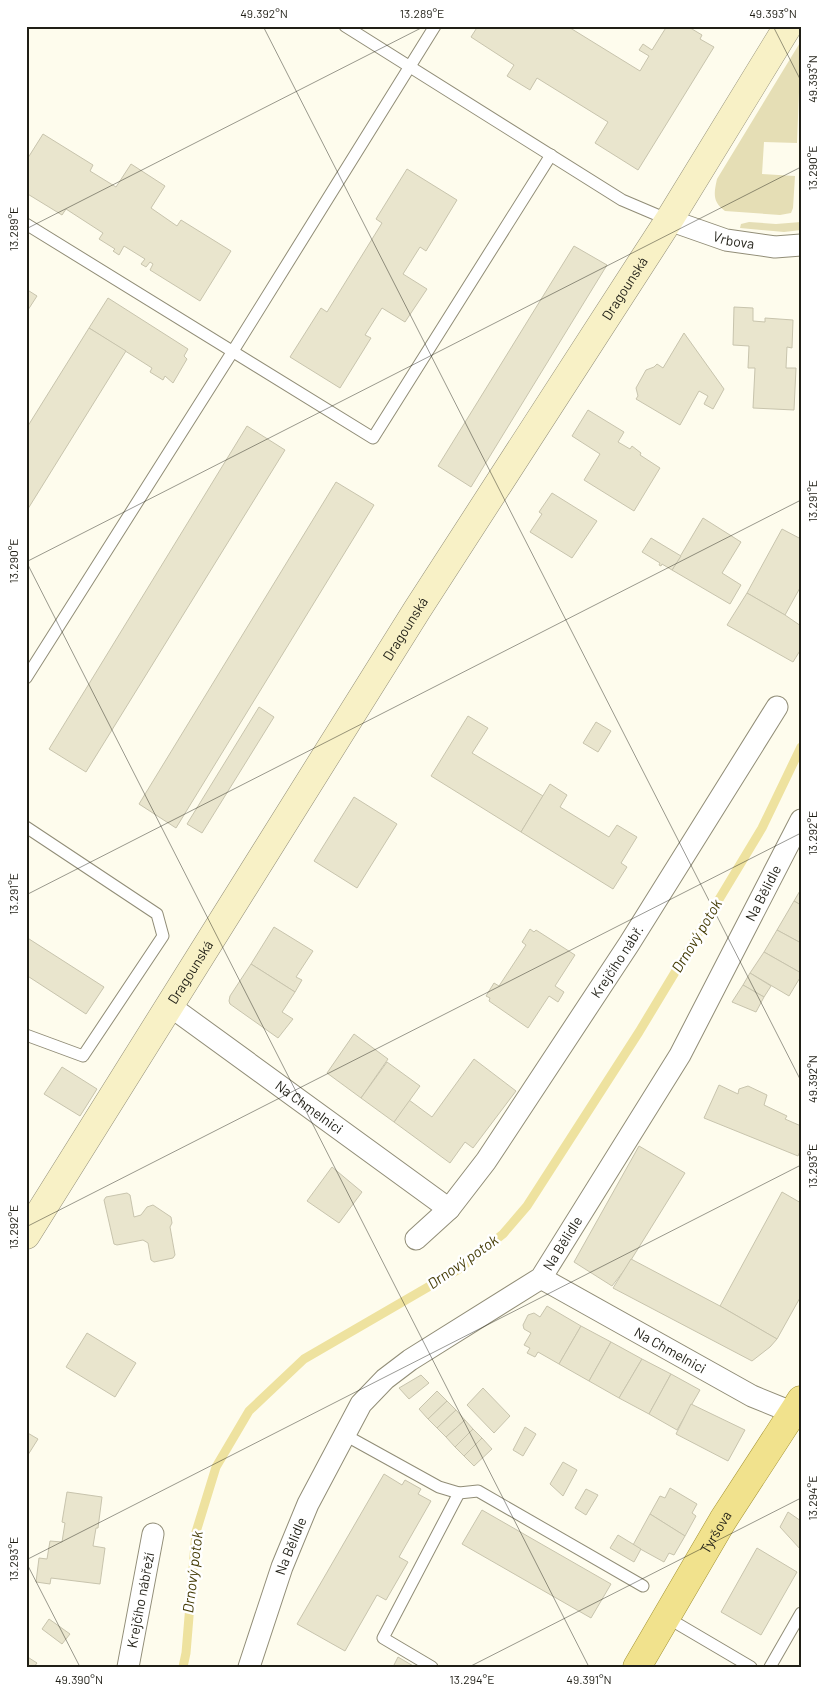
<svg xmlns="http://www.w3.org/2000/svg" width="827" height="1693" viewBox="0 0 827 1693" font-family="Barlow,sans-serif">
  <style>
    .grass { fill: #e5deb5 }
    .lines { fill: none; stroke-linecap: round; stroke-linejoin: round }
    .stream { stroke: #eee29f; stroke-width: 9 }
    .building { fill: #e9e5cd; stroke: #c8c4ad }
    .lane-casing { stroke: #918d77; stroke-width: 13 }
    .street-casing { stroke: #918d77; stroke-width: 23 }
    .secondary-casing { stroke: #918d77; stroke-width: 29 }
    .primary-casing { stroke: #a29132; stroke-width: 29 }
    .lane { stroke: #fff; stroke-width: 11 }
    .street { stroke: #fff; stroke-width: 21 }
    .secondary { stroke: #f8f1c6; stroke-width: 28 }
    .primary { stroke: #f1e28d; stroke-width: 28 }
    .ticks { fill: none; stroke: #201f16; stroke-width: 1; stroke-opacity: 0.45 }
    .labels { text-anchor: middle; stroke-width: 5; stroke-linejoin: round; paint-order: stroke }
    .street-label { font-size: 14px; fill: #201f16; stroke: #fff }
    .water-label { font-size: 15px; font-style: italic; fill: #453c06; stroke: #fff }
    .neatline { fill: none; stroke: #201f16; stroke-width: 2 }
    .ticks-label { font-size: 12px; text-anchor: middle; fill: #201f16 }
  </style>
  <rect width="100%" height="100%" fill="#fefced"/>
  <g class="grass">
    <path d="M801 41 797 143 764 142 762 174 795 176 793 208 791 213 780 215 725 211C712 202 714 193 717 179Z"/>
    <path d="M749 222 776 224 801 222V230L784 232 740 228 741 224Z"/>
  </g>
  <g class="lines">
    <path class="stream" d="M183 1667 186 1653 196 1532 216 1467 249 1411 304 1359 459 1269 503 1234 527 1206 639 1032 762 828 801 747"/>
  </g>
  <g class="building">
    <path d="M478 26H567L640 71 649 56 639 50 643 44 652 50 667 26H687L702 35 700 39 714 47 638 170 595 143 608 122 537 78 530 90 507 76 514 65 471 37Z"/>
    <path d="M43 134 93 165 90 171 116 187 131 164 165 186 151 208 177 226 181 220 231 251 200 301 150 270 153 264 150 262 146 267 141 264 145 259 124 246 119 255 113 251 115 249 99 239 103 233 66 209 62 215 26 193V161Z"/>
    <path d="M407 169 457 200 426 251 420 247 403 274 427 289 405 322 382 308 365 335 371 338 340 388 290 357 321 308 327 312 382 223 376 219Z"/>
    <path d="M574 246 607 265 471 487 438 466Z"/>
    <path d="M26 289 37 296 26 313Z"/>
    <path d="M108 298 188 349 184 356 187 359 173 383 165 376 163 380 150 372 152 368 89 328Z"/>
    <path d="M734 307 753 308V321L765 322V318L793 320 792 348 787 347 786 368H796L794 410 753 408 755 368H748L749 346 733 345Z"/>
    <path d="M89 328 126 351 26 512V429Z"/>
    <path d="M684 333 724 389 713 409 704 404 708 396 699 391 680 425 636 399 638 396 636 388 646 370 654 367 657 364 663 368Z"/>
    <path d="M588 410 624 432 618 442 630 449 632 446 641 453 640 455 660 468 634 511 584 480 600 454 572 436Z"/>
    <path d="M247 426 285 450 86 772 49 749Z"/>
    <path d="M336 482 374 505 176 828 139 804Z"/>
    <path d="M552 493 597 521 572 558 530 532 542 514 539 512Z"/>
    <path d="M703 518 741 542 722 573 741 585 730 604 672 570Z"/>
    <path d="M782 529 801 539V586L785 615 747 593Z"/>
    <path d="M651 538 681 556 672 570 662 564 661 566 659 565 660 563 642 552Z"/>
    <path d="M747 593 785 615 801 626V649L793 662 727 625Z"/>
    <path d="M259 707 274 717 202 833 187 824Z"/>
    <path d="M468 716 488 728 472 753 543 796 521 832 431 776Z"/>
    <path d="M596 722 611 731 598 752 583 743Z"/>
    <path d="M550 784 567 795 560 807 609 837 617 825 637 837 621 863 627 867 613 889 521 832Z"/>
    <path d="M354 797 397 824 357 888 314 861Z"/>
    <path d="M801 889V905L794 901Z"/>
    <path d="M794 901 801 905V943L777 930Z"/>
    <path d="M274 927 313 951 296 977 302 980 295 992 251 964Z"/>
    <path d="M530 929 534 932 536 930 575 955 555 986 564 992 558 1002 549 996 528 1028 489 1001 490 998 486 996 494 983 499 986 526 945 522 942Z"/>
    <path d="M777 930 801 943V973L764 952Z"/>
    <path d="M26 937 104 987 86 1014 26 975Z"/>
    <path d="M764 952 801 973V976L789 996 750 973Z"/>
    <path d="M251 964 295 992 282 1012 293 1019 278 1038 230 1004 229 1001 230 996Z"/>
    <path d="M750 973 771 986 764 997 743 985Z"/>
    <path d="M743 985 764 997 756 1012 732 1002Z"/>
    <path d="M354 1034 388 1059 361 1098 327 1073Z"/>
    <path d="M474 1059 516 1091 473 1148 465 1142 450 1163 394 1122 409 1100 432 1117Z"/>
    <path d="M387 1062 420 1086 394 1122 361 1098Z"/>
    <path d="M62 1067 97 1089 80 1116 44 1094Z"/>
    <path d="M719 1085 738 1094 739 1089 748 1086 767 1095 764 1105 787 1116 785 1119 801 1126V1149L798 1156 704 1118Z"/>
    <path d="M639 1146 685 1173 626 1268 612 1286 574 1262Z"/>
    <path d="M332 1167 362 1192 339 1223 307 1201Z"/>
    <path d="M782 1192 801 1203V1296L777 1339 720 1306Z"/>
    <path d="M127 1193 130 1195 134 1217 141 1215 147 1207 153 1205 171 1217 172 1223 170 1227 175 1255 173 1258 154 1262 151 1260 148 1243 143 1240 117 1245 114 1244 104 1200 106 1197Z"/>
    <path d="M631 1259 720 1306 777 1339 770 1347 752 1361 613 1288Z"/>
    <path d="M547 1306 581 1326 559 1364 538 1352 535 1357 527 1353 530 1348 524 1345 531 1333 524 1329 523 1325 528 1315 534 1313 540 1317Z"/>
    <path d="M581 1326 611 1342 589 1381 559 1364Z"/>
    <path d="M87 1333 136 1363 115 1397 66 1367Z"/>
    <path d="M611 1342 642 1359 619 1398 589 1381Z"/>
    <path d="M642 1359 671 1374 649 1414 619 1398Z"/>
    <path d="M671 1374 700 1390 677 1430 649 1414Z"/>
    <path d="M421 1375 429 1383 409 1399 399 1388Z"/>
    <path d="M483 1388 510 1416 494 1433 467 1405Z"/>
    <path d="M437 1391 447 1401 428 1419 419 1409Z"/>
    <path d="M447 1401 456 1410 437 1428 428 1419Z"/>
    <path d="M691 1404 745 1430 728 1461 676 1434Z"/>
    <path d="M456 1410 465 1420 446 1437 437 1428Z"/>
    <path d="M465 1420 473 1429 455 1447 446 1437Z"/>
    <path d="M525 1427 536 1434 523 1456 513 1450Z"/>
    <path d="M473 1429 482 1438 464 1456 455 1447Z"/>
    <path d="M26 1432 38 1439 26 1458Z"/>
    <path d="M482 1438 492 1449 474 1466 464 1456Z"/>
    <path d="M563 1462 577 1470 563 1496 550 1484Z"/>
    <path d="M384 1474 402 1485 405 1480 421 1489 418 1494 431 1501 399 1557 408 1562 386 1600 377 1595 345 1651 297 1624Z"/>
    <path d="M670 1488 697 1504 692 1513 696 1516 685 1536 650 1514 660 1496 665 1498Z"/>
    <path d="M586 1489 598 1495 586 1515 575 1508Z"/>
    <path d="M67 1492 102 1497 98 1528H96L93 1546 105 1548 100 1584 51 1578 50 1584 36 1582 39 1558 47 1559 50 1541 62 1542 65 1523 62 1522Z"/>
    <path d="M482 1510 611 1584 591 1618 462 1544Z"/>
    <path d="M788 1512 801 1521V1550L780 1527Z"/>
    <path d="M650 1514 685 1536 674 1555 669 1553 664 1562 633 1545Z"/>
    <path d="M618 1535 641 1549 634 1562 610 1548Z"/>
    <path d="M757 1548 797 1572 761 1635 721 1612Z"/>
    <path d="M49 1619 70 1634 62 1644 42 1629Z"/>
    <path d="M26 1656 37 1663 34 1667H26Z"/>
    <path d="M398 1657 415 1667H393Z"/>
  </g>
  <g class="lines">
    <defs>
      <g id="lane">
        <path d="M345 26 622 200 669 220"/>
        <path d="M26 224 373 438 551 155"/>
        <path d="M26 678 233 351 435 26"/>
        <path d="M26 827 157 914 163 936 83 1056 26 1035"/>
        <path d="M345 1435 439 1487 459 1493 478 1491 643 1586"/>
        <path d="M666 1617 751 1667"/>
        <path d="M432 1667 383 1638 459 1493"/>
        <path d="M770 1667 801 1613"/>
      </g>
      <g id="street">
        <path id="s1" d="M669 220 726 240 775 247 801 245"/>
        <path id="s2" d="M170 1006 449 1209"/>
        <path id="s3" d="M416 1239 449 1209 486 1161 629 944 777 707"/>
        <path id="s4" d="M541 1278 752 1396 801 1416"/>
        <path id="s5" d="M128 1667 153 1534"/>
        <path id="s6" d="M249 1667 282 1567 308 1504 361 1404 385 1379 410 1360 541 1278 680 1055 801 820"/>
      </g>
      <g id="secondary">
        <path id="s7" d="M26 1235 417 610 669 220 788 26"/>
      </g>
      <g id="primary">
        <path id="s8" d="M637 1667 723 1520 801 1400"/>
      </g>
    </defs>
    <use href="#lane" class="lane-casing"/>
    <use href="#street" class="street-casing"/>
    <use href="#secondary" class="secondary-casing"/>
    <use href="#primary" class="primary-casing"/>
    <use href="#lane" class="lane"/>
    <use href="#street" class="street"/>
    <use href="#secondary" class="secondary"/>
    <use href="#primary" class="primary"/>
  </g>
  <path class="ticks" d="M263 26 801 1081M773 26 801 81M26 229 425 26M26 561 589 1667M26 562 801 167M26 895 801 500M26 1227 801 833M26 1560 801 1165M26 1562 80 1667M469 1667 801 1498"/>
  <g class="labels">
    <g class="street-label">
      <text dy="5" stroke="none"><textPath href="#s1" startOffset="68">Vrbova</textPath></text>
      <text dy="5" stroke="none"><textPath href="#s7" startOffset="1120">Dragounská</textPath></text>
      <text dy="5" stroke="none"><textPath href="#s7" startOffset="715">Dragounská</textPath></text>
      <text dy="5" stroke="none"><textPath href="#s6" startOffset="952">Na Bělidle</textPath></text>
      <text dy="5" stroke="none"><textPath href="#s3" startOffset="344">Krejčího nábř.</textPath></text>
      <text dy="5" stroke="none"><textPath href="#s7" startOffset="310">Dragounská</textPath></text>
      <text dy="5" stroke="none"><textPath href="#s2" startOffset="172">Na Chmelnici</textPath></text>
      <text dy="5" stroke="none"><textPath href="#s6" startOffset="548">Na Bělidle</textPath></text>
      <text dy="5" stroke="none"><textPath href="#s4" startOffset="148">Na Chmelnici</textPath></text>
      <text dy="5" stroke="none"><textPath href="#s8" startOffset="156">Tyršova</textPath></text>
      <text dy="5" stroke="none"><textPath href="#s6" startOffset="128">Na Bělidle</textPath></text>
      <text dy="5" stroke="none"><textPath href="#s5" startOffset="68">Krejčího nábřeží</textPath></text>
    </g>
    <g class="water-label">
      <text transform="translate(697 936) rotate(-59)" y="5">Drnový potok</text>
      <text transform="translate(463 1262) rotate(-35)" y="5">Drnový potok</text>
      <text transform="translate(193 1572) rotate(-83)" y="5">Drnový potok</text>
    </g>
  </g>
  <rect width="827" height="1693" fill="none" stroke="#ffffff" stroke-width="55"/>
  <rect x="28" y="28" width="772" height="1638" class="neatline"/>
  <g class="ticks-label">
    <text x="264" y="18">49.392°N</text>
    <text x="422" y="18">13.289°E</text>
    <text x="773" y="18">49.393°N</text>
    <text transform="translate(813 79) rotate(-90)" y="4">49.393°N</text>
    <text transform="translate(813 168) rotate(-90)" y="4">13.290°E</text>
    <text transform="translate(14 229) rotate(-90)" y="4">13.289°E</text>
    <text transform="translate(813 501) rotate(-90)" y="4">13.291°E</text>
    <text transform="translate(14 561) rotate(-90)" y="4">13.290°E</text>
    <text transform="translate(813 833) rotate(-90)" y="4">13.292°E</text>
    <text transform="translate(14 894) rotate(-90)" y="4">13.291°E</text>
    <text transform="translate(813 1079) rotate(-90)" y="4">49.392°N</text>
    <text transform="translate(813 1166) rotate(-90)" y="4">13.293°E</text>
    <text transform="translate(14 1227) rotate(-90)" y="4">13.292°E</text>
    <text transform="translate(813 1498) rotate(-90)" y="4">13.294°E</text>
    <text transform="translate(14 1559) rotate(-90)" y="4">13.293°E</text>
    <text x="79" y="1684">49.390°N</text>
    <text x="472" y="1684">13.294°E</text>
    <text x="589" y="1684">49.391°N</text>
  </g>
</svg>
